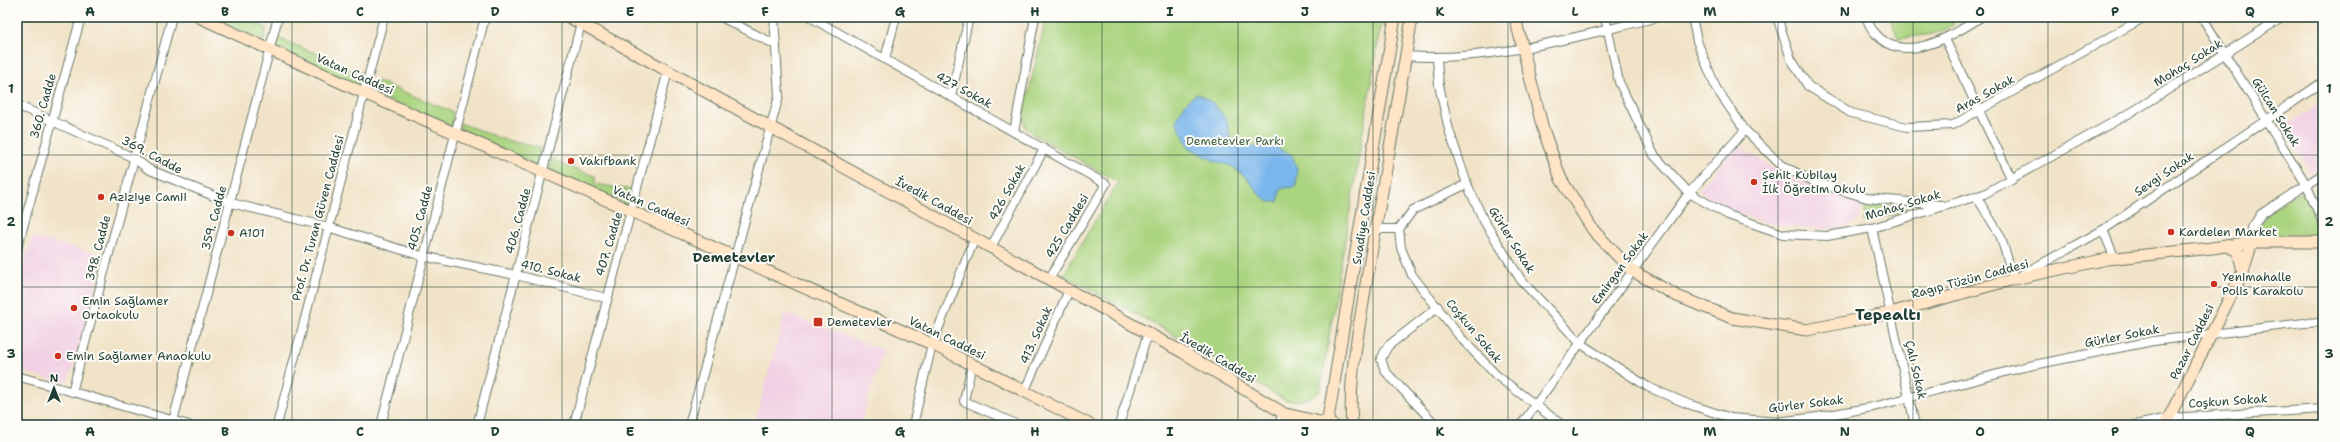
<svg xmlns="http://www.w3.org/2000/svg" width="2340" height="442" viewBox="0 0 2340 442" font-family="'Shantell Sans',sans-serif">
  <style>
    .built { fill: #f1d0e3 }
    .green { fill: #abd480; stroke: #65885a }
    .water { fill: #79b6ec; stroke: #4c7a90 }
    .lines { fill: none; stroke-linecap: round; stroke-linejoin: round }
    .street-casing { stroke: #687767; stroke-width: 10 }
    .secondary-casing { stroke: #687767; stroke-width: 13 }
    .street { stroke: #fff; stroke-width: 8 }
    .secondary { stroke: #ffe4c6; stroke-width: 11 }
    .grid { fill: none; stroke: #1f3d34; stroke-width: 1; stroke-opacity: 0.55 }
    .poi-dot { fill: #c8321e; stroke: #fdfcf7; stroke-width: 1.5 }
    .labels { text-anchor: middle; stroke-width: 4; stroke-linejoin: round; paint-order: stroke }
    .street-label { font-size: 12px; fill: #1f3d34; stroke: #fdfcf7 }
    .park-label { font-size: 12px; fill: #426347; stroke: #fdfcf7 }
    .poi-label { font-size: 12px; fill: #1f3d34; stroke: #fdfcf7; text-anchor: start }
    .quarter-label { font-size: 14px; font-weight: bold; fill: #1f3d34; stroke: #fdfcf7 }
    .district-label { font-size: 16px; font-weight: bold; fill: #1f3d34; stroke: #fdfcf7 }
    .neatline { fill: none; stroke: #1f3d34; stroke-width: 1.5 }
    .grid-label { font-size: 13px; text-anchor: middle; font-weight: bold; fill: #1f3d34 }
  </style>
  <rect width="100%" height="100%" fill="#fdfcf7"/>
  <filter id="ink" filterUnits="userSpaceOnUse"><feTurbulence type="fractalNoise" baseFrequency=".025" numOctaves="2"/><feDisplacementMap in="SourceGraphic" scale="8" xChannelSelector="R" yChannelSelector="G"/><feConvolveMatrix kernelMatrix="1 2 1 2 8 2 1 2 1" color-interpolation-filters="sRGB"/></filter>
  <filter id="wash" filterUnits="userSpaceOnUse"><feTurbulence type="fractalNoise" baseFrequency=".012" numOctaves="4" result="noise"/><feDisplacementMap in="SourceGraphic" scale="16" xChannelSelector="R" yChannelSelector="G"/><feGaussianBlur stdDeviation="0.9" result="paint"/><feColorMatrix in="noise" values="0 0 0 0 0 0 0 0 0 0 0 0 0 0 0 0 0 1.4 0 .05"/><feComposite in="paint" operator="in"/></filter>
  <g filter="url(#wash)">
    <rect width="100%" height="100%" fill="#f1e3c7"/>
    <g class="built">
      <path d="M2323 101V166L2311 174 2283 127Z"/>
      <path d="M1738 145 1782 174 1834 194 1863 202 1859 221 1843 228 1809 229 1762 222 1723 208 1698 190Z"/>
      <path d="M32 237 104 255 72 370 68 381 64 383 17 370V290Z"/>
      <path d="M785 313 883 350 860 425H754Z"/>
    </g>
    <g class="green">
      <path d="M210 17H242L266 28 264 41Z"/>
      <path d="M1045 17H1382L1320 391C1309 400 1299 402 1285 400L1167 331 1063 275 1118 182 1033 134 1025 127 1023 116 1043 32Z"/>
      <path d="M1889 17H1953V27L1931 34 1899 39Z"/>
      <path d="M278 38 322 56 326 61 364 74 361 88 276 47Z"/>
      <path d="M377 81 453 112 452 127 373 94Z"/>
      <path d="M460 123 502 139 540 148 536 165 460 130Z"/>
      <path d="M552 158 565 166 595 176V184L633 190 629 205 548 172Z"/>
      <path d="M2306 188 2323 229V237L2258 236C2256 213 2289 200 2306 188Z"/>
      <path d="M1866 202 1908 210 1864 222Z"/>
    </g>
    <path class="water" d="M1198 94 1213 103 1226 119 1231 140 1237 145 1254 147 1273 146 1292 155 1297 168 1296 187 1284 188 1280 190 1278 202H1269L1258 193 1248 179 1232 166 1214 161 1189 147 1176 121C1182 109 1185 100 1198 94Z"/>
  </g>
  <g filter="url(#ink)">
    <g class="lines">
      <defs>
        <g id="street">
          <path d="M721 17 776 45"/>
          <path d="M810 17 1106 184 1049 279"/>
          <path d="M1605 17 1619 82 1654 155 1689 193 1728 215 1783 234 1827 236 1872 228 1984 194 2137 109 2283 17"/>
          <path d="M1692 17 1697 41 1716 88 1745 130 1781 165 1817 183 1867 198 1941 205"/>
          <path d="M1777 17 1791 59 1808 86 1851 113 1907 127 1953 125 2145 17"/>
          <path d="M1866 17C1868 22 1871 29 1875 33 1903 67 1954 35 1981 17"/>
          <path d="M2202 17 2306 184 2323 223"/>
          <path d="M1945 39 2012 180"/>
          <path d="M1405 56C1490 63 1577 36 1659 17"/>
          <path d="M885 59 896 17"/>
          <path d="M1437 59 1439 85 1449 130 1467 184 1484 221 1521 280 1581 344 1648 387 1688 404 1731 418 1777 422 1818 417 1873 407 2024 367 2153 341 2304 323 2323 322"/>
          <path d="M951 96 969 17"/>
          <path d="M17 105 134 158 148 169 231 203 328 227 422 256 516 275 606 298"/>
          <path d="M1014 132 1035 17"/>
          <path d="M1976 196 2000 235 2014 279 2103 230 2323 82"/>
          <path d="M1872 228 1915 425"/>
          <path d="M1375 229H1399"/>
          <path d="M1399 229 1401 248 1412 275 1461 338 1496 375 1562 425"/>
          <path d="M1399 229 1413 210 1467 184"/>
          <path d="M2103 230 2115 259"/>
          <path d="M2252 242V228L2261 214 2323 174"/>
          <path d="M991 247 1044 149"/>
          <path d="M17 249 81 17"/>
          <path d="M972 364 964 401 1018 425"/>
          <path d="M17 376 189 425"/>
          <path d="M1025 390 1069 290"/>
          <path d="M72 392 172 17"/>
          <path d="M172 425 278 17"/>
          <path d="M277 425 384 17"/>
          <path d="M381 425 485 17"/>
          <path d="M477 425 581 23"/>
          <path d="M574 425 668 71"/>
          <path d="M689 425 779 96 774 17"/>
          <path d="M913 425 932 344 975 238"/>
          <path d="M1119 425 1148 333"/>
          <path d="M1279 425 1283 413"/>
          <path d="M1436 425 1385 371 1381 359 1388 346 1438 307"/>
          <path d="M1521 425 1689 193 1745 130"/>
          <path d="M2136 425 2168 418 2323 409"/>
        </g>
        <g id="secondary">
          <path d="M199 17 364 93 932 344 1090 425"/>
          <path d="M569 17 1184 353 1280 411 1297 425"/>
          <path d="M1515 17 1543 129 1561 179 1593 230 1631 270 1677 296 1732 318 1807 330 1890 313 2014 279 2107 259 2212 248 2252 242H2323"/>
          <path d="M2227 246 2238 251 2243 271"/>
          <path d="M1286 414 1333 425"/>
          <path d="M1327 425 1395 17"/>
          <path d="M1352 425C1348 378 1359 330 1366 284 1381 194 1398 106 1412 17"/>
          <path d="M2165 425 2243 272 2252 242"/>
        </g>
      </defs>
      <use href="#street" class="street-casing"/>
      <use href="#secondary" class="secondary-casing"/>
      <use href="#street" class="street"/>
      <use href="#secondary" class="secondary"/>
    </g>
  </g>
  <path class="grid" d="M157 17V425M292 17V425M427 17V425M562 17V425M697 17V425M832 17V425M967 17V425M1102 17V425M1238 17V425M1373 17V425M1508 17V425M1643 17V425M1778 17V425M1913 17V425M2048 17V425M2183 17V425M17 155H2323M17 287H2323"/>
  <g class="poi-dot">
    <circle cx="571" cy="161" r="4"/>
    <circle cx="1754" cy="182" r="4"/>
    <circle cx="101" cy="197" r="4"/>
    <circle cx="2171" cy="232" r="4"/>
    <circle cx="231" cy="233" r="4"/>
    <circle cx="2214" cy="284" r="4"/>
    <circle cx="74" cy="308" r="4"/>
    <rect x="813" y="317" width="10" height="10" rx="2"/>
    <circle cx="58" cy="356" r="4"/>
  </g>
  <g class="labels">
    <g class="street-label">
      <text transform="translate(2188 63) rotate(-32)" y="4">Mohaç Sokak</text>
      <text transform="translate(355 74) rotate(24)" y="4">Vatan Caddesi</text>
      <text transform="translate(964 90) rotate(29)" y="4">427 Sokak</text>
      <text transform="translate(1985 94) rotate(-29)" y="4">Aras Sokak</text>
      <text transform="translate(43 106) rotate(-74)" y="4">360. Cadde</text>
      <text transform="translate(2276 112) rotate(58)" y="4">Gülcan Sokak</text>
      <text transform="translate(152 155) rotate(28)" y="4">369. Cadde</text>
      <text transform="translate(2164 174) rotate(-34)" y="4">Sevgi Sokak</text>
      <text transform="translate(1007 192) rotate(-61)" y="4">426 Sokak</text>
      <text transform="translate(934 201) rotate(29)" y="4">İvedik Caddesi</text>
      <text transform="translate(1903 205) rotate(-17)" y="4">Mohaç Sokak</text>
      <text transform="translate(651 206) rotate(24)" y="4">Vatan Caddesi</text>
      <text transform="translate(214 218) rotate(-75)" y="4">359. Cadde</text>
      <text transform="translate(318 218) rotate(-75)" y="4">Prof. Dr. Turan Güven Caddesi</text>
      <text transform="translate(420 218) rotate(-75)" y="4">405. Cadde</text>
      <text transform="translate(1364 218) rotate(-81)" y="4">Suadiye Caddesi</text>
      <text transform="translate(518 221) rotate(-75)" y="4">406. Cadde</text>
      <text transform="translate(1067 226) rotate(-59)" y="4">425 Caddesi</text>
      <text transform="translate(1512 240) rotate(58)" y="4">Gürler Sokak</text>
      <text transform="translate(609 244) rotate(-73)" y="4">407. Cadde</text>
      <text transform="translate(98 248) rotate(-75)" y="4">398. Cadde</text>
      <text transform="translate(1620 268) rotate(-54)" y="4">Emirgan Sokak</text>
      <text transform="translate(551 271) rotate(14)" y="4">410. Sokak</text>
      <text transform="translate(1970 279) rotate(-15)" y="4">Ragıp Tüzün Caddesi</text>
      <text transform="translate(1474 331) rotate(50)" y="4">Coşkun Sokak</text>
      <text transform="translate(1036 335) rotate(-66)" y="4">413. Sokak</text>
      <text transform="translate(2122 336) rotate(-11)" y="4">Gürler Sokak</text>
      <text transform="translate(947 338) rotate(26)" y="4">Vatan Caddesi</text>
      <text transform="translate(2192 342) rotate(-63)" y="4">Pazar Caddesi</text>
      <text transform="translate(1218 358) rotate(31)" y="4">İvedik Caddesi</text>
      <text transform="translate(1916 370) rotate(77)" y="4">Çalı Sokak</text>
      <text transform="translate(2228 401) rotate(-4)" y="4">Coşkun Sokak</text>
      <text transform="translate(1806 404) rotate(-7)" y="4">Gürler Sokak</text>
    </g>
    <g class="park-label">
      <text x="1235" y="145">Demetevler Parkı</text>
    </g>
    <g class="poi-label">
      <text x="579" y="165">Vakıfbank</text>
      <text x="1762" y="179">Şehit Kubilay<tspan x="1762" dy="14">İlk Öğretim Okulu</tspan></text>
      <text x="109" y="201">Aziziye Camii</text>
      <text x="2179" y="236">Kardelen Market</text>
      <text x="239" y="237">A101</text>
      <text x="2222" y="281">Yenimahalle<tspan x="2222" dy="14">Polis Karakolu</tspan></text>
      <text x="82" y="305">Emin Sağlamer<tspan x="82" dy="14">Ortaokulu</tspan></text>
      <text x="827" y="326">Demetevler</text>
      <text x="66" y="360">Emin Sağlamer Anaokulu</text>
    </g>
    <g class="quarter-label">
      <text x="734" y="262">Demetevler</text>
    </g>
    <g class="district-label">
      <text x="1888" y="320">Tepealtı</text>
    </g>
  </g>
  <rect width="2340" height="442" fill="none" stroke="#fdfcf7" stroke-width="44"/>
  <g transform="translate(54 388)" stroke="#fdfcf7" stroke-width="3" paint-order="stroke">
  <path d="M0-3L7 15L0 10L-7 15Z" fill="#1f3d34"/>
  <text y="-6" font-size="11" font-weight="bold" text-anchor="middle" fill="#1f3d34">N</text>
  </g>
  <rect x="22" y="22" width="2296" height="398" class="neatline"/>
  <g class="grid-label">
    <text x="90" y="16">A</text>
    <text x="225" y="16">B</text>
    <text x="360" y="16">C</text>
    <text x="495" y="16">D</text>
    <text x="630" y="16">E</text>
    <text x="765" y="16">F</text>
    <text x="900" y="16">G</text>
    <text x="1035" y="16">H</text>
    <text x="1170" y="16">I</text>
    <text x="1305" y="16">J</text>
    <text x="1440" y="16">K</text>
    <text x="1575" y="16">L</text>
    <text x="1710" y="16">M</text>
    <text x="1845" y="16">N</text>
    <text x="1980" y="16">O</text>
    <text x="2115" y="16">P</text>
    <text x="2250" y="16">Q</text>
    <text x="11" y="93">1</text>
    <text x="2329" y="93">1</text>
    <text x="11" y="226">2</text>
    <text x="2329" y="226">2</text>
    <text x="11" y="358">3</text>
    <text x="2329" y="358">3</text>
    <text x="90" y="436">A</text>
    <text x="225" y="436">B</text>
    <text x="360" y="436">C</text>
    <text x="495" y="436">D</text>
    <text x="630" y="436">E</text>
    <text x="765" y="436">F</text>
    <text x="900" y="436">G</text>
    <text x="1035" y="436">H</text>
    <text x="1170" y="436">I</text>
    <text x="1305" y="436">J</text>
    <text x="1440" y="436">K</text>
    <text x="1575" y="436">L</text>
    <text x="1710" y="436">M</text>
    <text x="1845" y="436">N</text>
    <text x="1980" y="436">O</text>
    <text x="2115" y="436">P</text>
    <text x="2250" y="436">Q</text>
  </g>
</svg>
